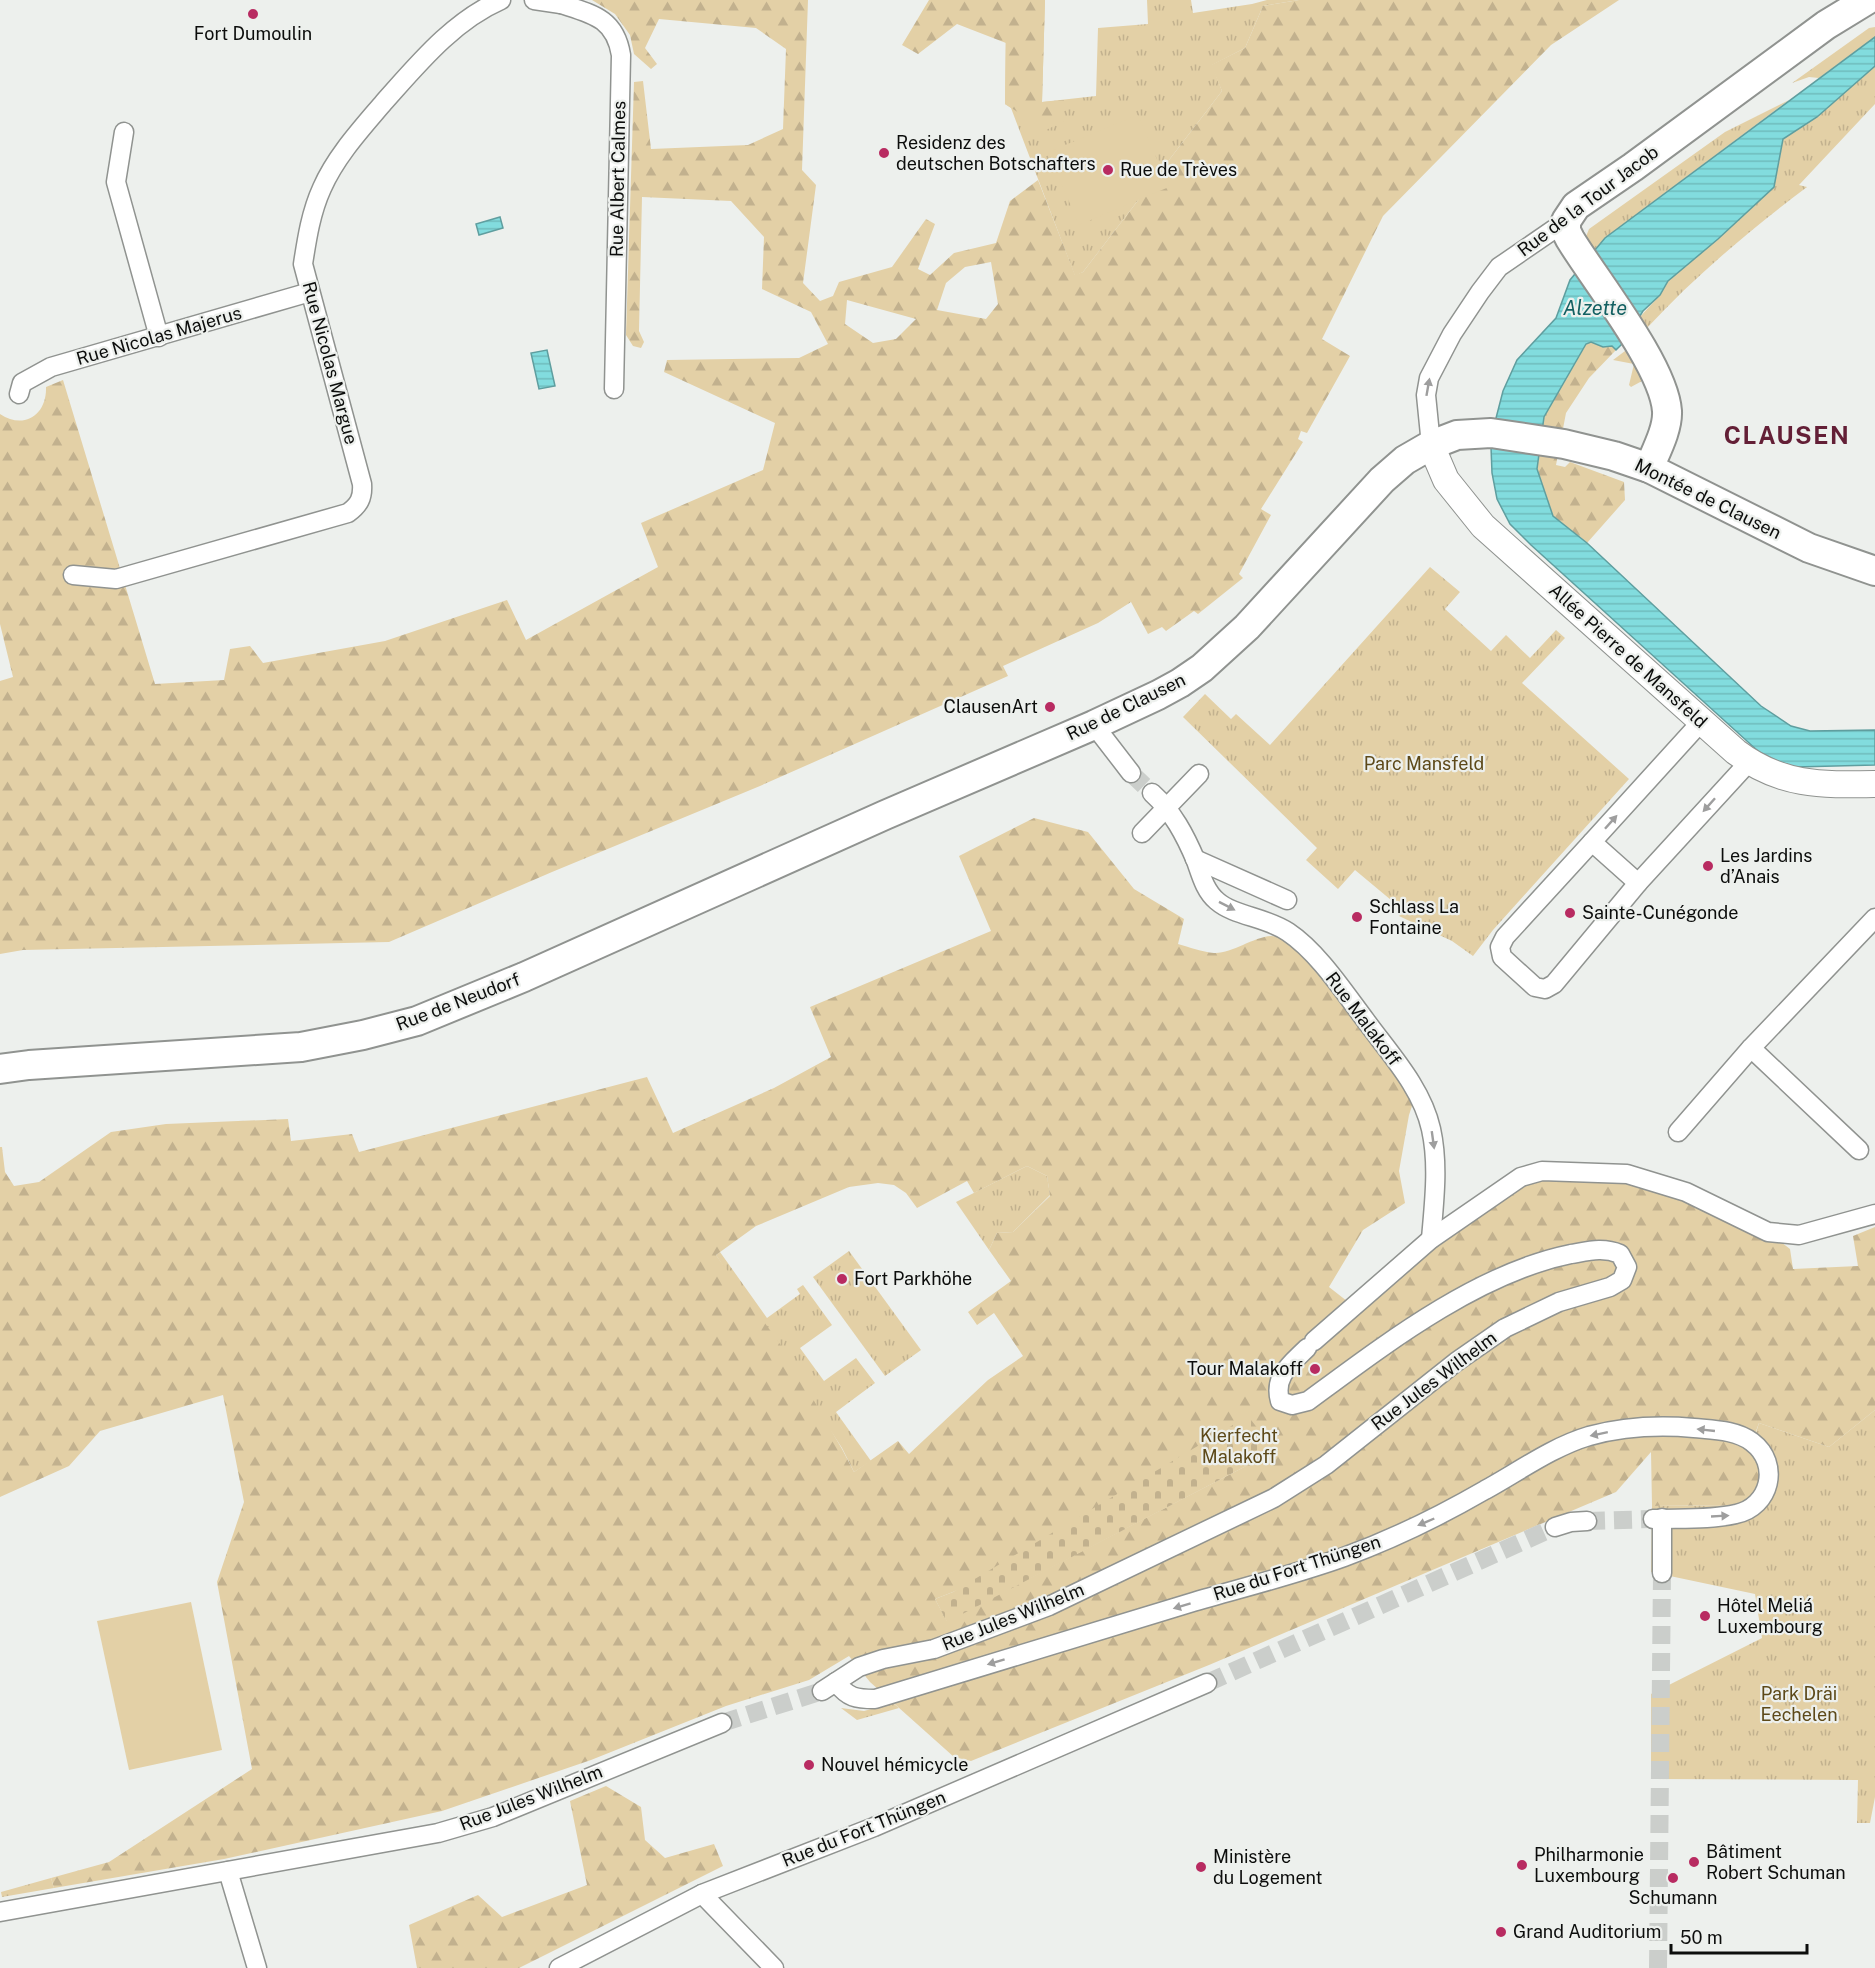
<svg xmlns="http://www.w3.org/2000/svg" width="1875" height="1968" viewBox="0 0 1875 1968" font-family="'Public Sans',sans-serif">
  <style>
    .grass { fill: url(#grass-tufts) }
    .forest { fill: url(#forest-firs); fill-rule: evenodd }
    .cemetery { fill: url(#cemetery-stones) }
    .pitch { fill: #e3d0a6 }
    .water { fill: url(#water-rules); stroke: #5f9e9f; stroke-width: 1.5 }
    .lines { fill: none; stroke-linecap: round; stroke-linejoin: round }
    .street-tunnel { stroke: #cbcecb; stroke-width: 18; stroke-dasharray: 18 9; stroke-linecap: butt }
    .street-casing { stroke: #909390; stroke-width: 21 }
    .secondary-casing { stroke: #909390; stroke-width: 28 }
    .primary-casing { stroke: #909390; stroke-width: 32 }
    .street { stroke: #fff; stroke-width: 18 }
    .secondary { stroke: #fff; stroke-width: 26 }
    .primary { stroke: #fff; stroke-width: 28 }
    .oneway { fill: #9e9e9e }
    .poi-dot { fill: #b82b61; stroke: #edf0ed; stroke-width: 2 }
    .labels { text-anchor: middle; stroke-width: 4.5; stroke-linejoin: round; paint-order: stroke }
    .poi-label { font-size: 18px; fill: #0c0d0c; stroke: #edf0ed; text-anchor: start }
    .street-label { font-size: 18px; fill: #0c0d0c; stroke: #edf0ed }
    .park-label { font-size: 18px; fill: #5d4919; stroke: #edf0ed }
    .water-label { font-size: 20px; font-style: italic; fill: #136062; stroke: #edf0ed }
    .district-label { font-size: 24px; font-weight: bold; letter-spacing: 1.5px; fill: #631f36; stroke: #edf0ed }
  </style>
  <defs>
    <pattern id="grass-tufts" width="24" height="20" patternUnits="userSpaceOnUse" patternTransform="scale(1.5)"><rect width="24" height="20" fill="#e3d0a6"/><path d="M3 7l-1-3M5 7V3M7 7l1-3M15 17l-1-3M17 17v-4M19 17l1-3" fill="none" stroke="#c2b18e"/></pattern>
    <pattern id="forest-firs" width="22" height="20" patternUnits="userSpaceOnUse" patternTransform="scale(1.5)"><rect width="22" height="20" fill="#e3d0a6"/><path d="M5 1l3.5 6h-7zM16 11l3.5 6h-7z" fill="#c2b18e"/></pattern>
    <pattern id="cemetery-stones" width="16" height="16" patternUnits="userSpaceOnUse" patternTransform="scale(1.5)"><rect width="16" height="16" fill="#e3d0a6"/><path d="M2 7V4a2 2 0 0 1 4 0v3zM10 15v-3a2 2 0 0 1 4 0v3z" fill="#c2b18e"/></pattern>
    <pattern id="water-rules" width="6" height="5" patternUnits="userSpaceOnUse" patternTransform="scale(1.5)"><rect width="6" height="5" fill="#82dcde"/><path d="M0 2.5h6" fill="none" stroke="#6fbcbd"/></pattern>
  </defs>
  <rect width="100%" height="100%" fill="#edf0ed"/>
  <g class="grass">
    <path d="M1006 0H1045L1042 102 1096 96 1098 28 1148 24 1147 0H1191L1193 13 1252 4 1267 0H1299L1263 6 1245 48 1212 65 1222 91 1083 272 1075 276 1011 108 1005 104Z"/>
    <path d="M1875 27V37L1819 78 1809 77 1792 83 1869 28Z"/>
    <path d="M1875 66V104L1799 185 1807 187C1750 230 1695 276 1646 329L1639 318 1660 295 1668 281 1718 239 1779 163 1783 139 1817 117Z"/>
    <path d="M1789 100 1605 238 1593 252 1585 239 1589 229 1725 132Z"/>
    <path d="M1629 348 1643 378 1642 381 1631 387 1629 385 1634 364 1613 360Z"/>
    <path d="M1430 567 1460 592 1445 609 1491 651 1506 635 1530 658 1556 630 1565 638 1522 683 1629 779 1493 930 1473 956 1452 941 1399 916 1403 910 1355 870 1338 889 1306 860 1317 848 1183 717 1205 694 1231 719 1236 714 1270 745Z"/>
    <path d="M1027 1166 1047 1176 1050 1195 1013 1232 997 1233 989 1250 956 1202Z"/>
    <path d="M849 1251 921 1350 885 1376 813 1277Z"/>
    <path d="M720 1252 767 1318 800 1294 797 1289 803 1285 832 1325 800 1348 824 1381 856 1358 875 1383 836 1412 871 1461 854 1472 842 1448 716 1255Z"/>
    <path d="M1875 1410V1797L1870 1823H1857L1858 1780 1651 1779V1694L1762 1638 1755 1594 1651 1572 1652 1506 1733 1505 1759 1423 1829 1447Z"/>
    <path d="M893 1703 899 1708 857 1720 841 1708 864 1711Z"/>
    <path d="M51 1878 54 1888 2 1897 1 1892Z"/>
  </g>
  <g class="forest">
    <path d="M592 0H808L802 170 816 185 803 283 820 301 833 296 839 282 892 267 926 219 935 224 918 269 930 275 954 253 996 243 1010 201 1038 180 1075 275 1083 272 1222 91 1211 65 1245 48 1263 6 1299 0H1619L1551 45 1383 216 1322 339 1350 356 1307 433 1301 431 1298 439 1303 442 1261 509 1271 515 1239 574 1243 578 1198 614 1194 611 1166 631 1162 627 1148 634 1131 602 1098 623 1003 666 1008 676 760 786 552 872 389 942 23 950 0 954V681L13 677 0 624V414C24 430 47 415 46 387L63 380 155 684 224 680 230 649 250 646 263 663 385 641 507 600 526 640 658 567 641 523 763 470 775 423 664 372 667 360 799 358 828 344 811 312 762 289 764 237 731 201 642 197 639 331 644 342 641 348 633 346 626 335 634 82 643 81 651 149 748 145 783 129 786 49 756 28 659 19 645 48 657 64 651 69 634 54 630 35 615 14ZM991 262 998 304 986 319 937 310 946 283 965 267ZM847 300 916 319 896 339 873 343 845 324Z"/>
    <path d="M929 0H1045L1042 102 1064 100V121L1046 130 1005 104 1006 43 957 24 918 54 902 45Z"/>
    <path d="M1591 342 1612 346 1616 350 1589 378 1566 413 1556 465 1565 467 1570 462 1624 482 1625 500 1587 543 1553 516 1537 469 1544 417 1586 344Z"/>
    <path d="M1034 818 1088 832 1134 889 1184 919 1178 944C1189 947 1202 952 1214 953 1231 954 1253 937 1271 936 1306 935 1391 1067 1411 1097L1413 1103 1409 1115 1399 1171 1405 1203 1363 1230 1329 1287 1352 1305 1521 1177 1627 1174 1768 1232 1790 1249 1793 1269 1858 1266 1853 1236 1875 1227V1410L1829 1447 1759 1423 1752 1442 1764 1468C1756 1490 1757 1497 1733 1505L1652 1506 1651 1452 1616 1492 1209 1665 971 1761 954 1757 870 1682 849 1656 809 1680 726 1706 591 1760 442 1811 224 1859 54 1888 51 1878 109 1862 252 1769 217 1582 244 1502 223 1395 100 1431 69 1466 0 1497V1147H2L5 1172 14 1186 39 1182 111 1132 166 1124 288 1119 291 1141 352 1134 359 1152 647 1077 673 1133 774 1088 831 1057 810 1007 991 931 959 856ZM1027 1166 1047 1176 1050 1196 1013 1232 997 1233 989 1250 1011 1281 968 1312 977 1325 994 1313 1023 1356 988 1380 909 1454 898 1441 854 1472 842 1449 785 1351 716 1255 756 1226 849 1187 878 1183 894 1185 906 1193 917 1208 967 1181 974 1193ZM1275 1451 947 1621 935 1599 953 1592Z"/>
    <path d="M606 1786 641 1807 645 1840 665 1858 714 1844 723 1866 519 1968H417L409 1925 478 1895 502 1917 587 1885 570 1801Z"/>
  </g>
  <path class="cemetery" d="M1248 1416 1275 1451 947 1622 935 1599 953 1592Z"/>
  <g class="pitch">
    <path d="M1138 115 1169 187 1079 225 1048 152Z"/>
    <path d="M191 1602 222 1750 129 1770 97 1621Z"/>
  </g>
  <g class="water">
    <path d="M1875 37V66L1817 117 1783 139 1774 187 1718 239 1668 281 1660 295 1643 311 1623 343 1616 350 1612 346 1603 347 1591 342 1586 344 1544 417 1537 469 1553 516 1587 543 1761 706 1791 726 1810 731 1875 730V765L1795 767 1777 761 1759 752 1531 545 1510 524 1497 499 1492 473 1491 447 1495 422 1503 391 1517 360 1556 318 1570 280 1605 238Z"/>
    <path d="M500 217 503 228 479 235 476 224Z"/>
    <path d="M547 350 555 386 539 389 531 353Z"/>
  </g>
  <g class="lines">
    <g class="street-tunnel">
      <path d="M1131 773 1152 793"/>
      <path d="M1587 1521 1653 1519"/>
      <path d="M1207 1683 1555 1527"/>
      <path d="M722 1723 822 1691"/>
      <path d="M1658 1968 1662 1573"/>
    </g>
    <defs>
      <g id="street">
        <path d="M534 0 561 4 562 0"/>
        <path d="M561 4C592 14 615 18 621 55L614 389"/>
        <path d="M124 132 116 182 159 337"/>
        <path d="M19 394 22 383 51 367 310 292"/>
        <path d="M1431 445 1426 395 1429 378 1452 334 1480 292 1499 267 1566 221"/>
        <path d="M73 575 116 579 348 513C359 505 363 498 362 484L303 264C307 238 311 212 322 188 336 156 362 128 384 102 418 64 453 21 501 0"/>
        <path d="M1701 722 1592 842 1638 883 1749 762"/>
        <path d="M1094 725 1131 773"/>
        <path d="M1152 793C1173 812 1185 835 1196 861 1201 875 1205 891 1217 901 1234 916 1266 917 1288 932 1318 952 1344 992 1366 1021 1390 1054 1422 1088 1431 1129 1439 1165 1434 1203 1431 1239"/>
        <path d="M1142 833 1199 774"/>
        <path d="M1592 842 1505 937 1500 947 1502 957 1535 987 1545 989 1554 984 1638 883"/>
        <path d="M1195 859 1287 900"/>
        <path d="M1751 1048 1859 1150"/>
        <path d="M1678 1132 1751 1048 1875 918"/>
        <path d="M1314 1341 1431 1239 1521 1177 1542 1171 1627 1174 1686 1192 1768 1232 1799 1235 1875 1214"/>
        <path d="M1662 1518V1573"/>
        <path d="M1555 1527 1571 1522 1587 1521"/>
        <path d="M836 1682C848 1698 856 1699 875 1699 980 1667 1085 1635 1190 1603 1241 1588 1294 1575 1344 1557 1393 1539 1440 1516 1485 1490 1518 1472 1552 1447 1589 1436 1622 1427 1660 1425 1694 1428 1714 1430 1736 1430 1752 1442 1781 1464 1770 1507 1736 1514 1711 1520 1679 1518 1653 1519"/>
        <path d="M822 1691 859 1667 883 1659 934 1649 1049 1606 1274 1498 1326 1465 1456 1362 1505 1328 1559 1302 1610 1287 1622 1280 1627 1267 1620 1254C1603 1247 1589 1251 1571 1254 1477 1273 1384 1345 1308 1401L1292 1405 1280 1401C1273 1376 1291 1364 1307 1348"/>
        <path d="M228 1871 257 1968"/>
        <path d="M702 1894 774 1968"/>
        <path d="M0 1912 438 1833 493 1817 722 1723"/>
        <path d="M559 1968 702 1894 874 1827 1207 1683"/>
      </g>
      <path id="secondary" d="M1431 445 1446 480 1483 526 1736 752C1781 786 1821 785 1875 784"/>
      <g id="primary">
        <path d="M1649 468C1656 451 1668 429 1667 411 1664 366 1595 280 1570 239L1566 231V221L1576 206 1633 167 1826 25 1867 0"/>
        <path d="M0 1069 29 1065 301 1047 363 1035 417 1021 524 977 885 815 1094 725 1158 695 1180 683 1202 668 1247 627 1382 480 1405 460 1431 445 1457 435 1491 433 1564 444 1614 456 1649 468 1809 548 1875 571"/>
      </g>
    </defs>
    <use href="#street" class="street-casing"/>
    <use href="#secondary" class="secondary-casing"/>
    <use href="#primary" class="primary-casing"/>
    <use href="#street" class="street"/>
    <use href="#secondary" class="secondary"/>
    <use href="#primary" class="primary"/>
  </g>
  <defs><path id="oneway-solid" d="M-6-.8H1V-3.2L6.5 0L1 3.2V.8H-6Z" transform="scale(1.5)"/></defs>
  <g class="oneway">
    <use href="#oneway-solid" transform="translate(1428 387) rotate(-80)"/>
    <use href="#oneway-solid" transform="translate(1709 805) rotate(132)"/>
    <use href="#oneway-solid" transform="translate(1611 822) rotate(-48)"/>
    <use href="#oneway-solid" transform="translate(1227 906) rotate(27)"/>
    <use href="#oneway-solid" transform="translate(1433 1140) rotate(82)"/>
    <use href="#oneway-solid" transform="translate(1706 1430) rotate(-174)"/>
    <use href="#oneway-solid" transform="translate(1599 1434) rotate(168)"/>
    <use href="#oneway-solid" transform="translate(1720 1516) rotate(-3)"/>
    <use href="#oneway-solid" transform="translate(1426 1522) rotate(157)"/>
    <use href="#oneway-solid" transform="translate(1182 1606) rotate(163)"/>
    <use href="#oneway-solid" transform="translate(996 1662) rotate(163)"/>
  </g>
  <g class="poi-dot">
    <circle cx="253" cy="14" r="6"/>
    <circle cx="884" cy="153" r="6"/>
    <circle cx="1108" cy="170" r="6"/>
    <circle cx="1050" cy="707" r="6"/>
    <circle cx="1708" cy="866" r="6"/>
    <circle cx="1570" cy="913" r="6"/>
    <circle cx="1357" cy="917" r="6"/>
    <circle cx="842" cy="1279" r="6"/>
    <circle cx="1315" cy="1369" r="6"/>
    <circle cx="1705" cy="1616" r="6"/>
    <circle cx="809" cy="1765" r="6"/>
    <circle cx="1694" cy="1862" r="6"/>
    <circle cx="1522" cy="1865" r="6"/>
    <circle cx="1201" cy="1867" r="6"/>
    <circle cx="1673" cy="1878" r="6"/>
    <circle cx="1501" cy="1932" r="6"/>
  </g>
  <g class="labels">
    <g class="poi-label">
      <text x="253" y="40" text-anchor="middle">Fort Dumoulin</text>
      <text x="896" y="149">Residenz des<tspan x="896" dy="21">deutschen Botschafters</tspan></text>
      <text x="1120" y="176">Rue de Trèves</text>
      <text x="1038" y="713" text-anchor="end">ClausenArt</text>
      <text x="1720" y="862">Les Jardins<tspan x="1720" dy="21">d’Anais</tspan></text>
      <text x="1369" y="913">Schlass La<tspan x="1369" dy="21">Fontaine</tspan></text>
      <text x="1582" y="919">Sainte-Cunégonde</text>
      <text x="854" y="1285">Fort Parkhöhe</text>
      <text x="1303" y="1375" text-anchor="end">Tour Malakoff</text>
      <text x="1717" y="1612">Hôtel Meliá<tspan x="1717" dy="21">Luxembourg</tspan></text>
      <text x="821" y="1771">Nouvel hémicycle</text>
      <text x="1706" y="1858">Bâtiment<tspan x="1706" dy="21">Robert Schuman</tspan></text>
      <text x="1534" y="1861">Philharmonie<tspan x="1534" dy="21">Luxembourg</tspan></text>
      <text x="1213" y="1863">Ministère<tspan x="1213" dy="21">du Logement</tspan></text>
      <text x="1673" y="1904" text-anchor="middle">Schumann</text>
      <text x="1513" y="1938">Grand Auditorium</text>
    </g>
    <g class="street-label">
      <text transform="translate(618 179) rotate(-89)" y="6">Rue Albert Calmes</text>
      <text transform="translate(1588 201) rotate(-37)" y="6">Rue de la Tour Jacob</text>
      <text transform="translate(159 336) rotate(-16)" y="6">Rue Nicolas Majerus</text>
      <text transform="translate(330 363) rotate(75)" y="6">Rue Nicolas Margue</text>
      <text transform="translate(1708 499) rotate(26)" y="6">Montée de Clausen</text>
      <text transform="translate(1628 656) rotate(42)" y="6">Allée Pierre de Mansfeld</text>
      <text transform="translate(1126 707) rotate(-26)" y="6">Rue de Clausen</text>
      <text transform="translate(458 1002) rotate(-21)" y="6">Rue de Neudorf</text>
      <text transform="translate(1363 1019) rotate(53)" y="6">Rue Malakoff</text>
      <text transform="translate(1434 1381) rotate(-37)" y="6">Rue Jules Wilhelm</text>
      <text transform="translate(1297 1568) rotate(-18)" y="6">Rue du Fort Thüngen</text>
      <text transform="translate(1013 1617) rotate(-22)" y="6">Rue Jules Wilhelm</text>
      <text transform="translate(531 1798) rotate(-21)" y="6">Rue Jules Wilhelm</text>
      <text transform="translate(864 1829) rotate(-22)" y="6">Rue du Fort Thüngen</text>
    </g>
    <g class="park-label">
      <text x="1424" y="770">Parc Mansfeld</text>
      <text x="1239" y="1442">Kierfecht<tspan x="1239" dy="21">Malakoff</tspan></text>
      <text x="1799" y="1700">Park Dräi<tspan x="1799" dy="21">Eechelen</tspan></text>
    </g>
    <g class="water-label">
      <text x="1595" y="315">Alzette</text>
    </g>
    <g class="district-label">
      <text x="1787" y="444">CLAUSEN</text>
    </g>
  </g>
  <path d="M1671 1944v9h136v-9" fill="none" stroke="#0c0d0c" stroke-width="3"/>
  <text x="1680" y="1944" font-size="18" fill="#0c0d0c" stroke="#edf0ed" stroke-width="4.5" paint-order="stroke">50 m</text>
</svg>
